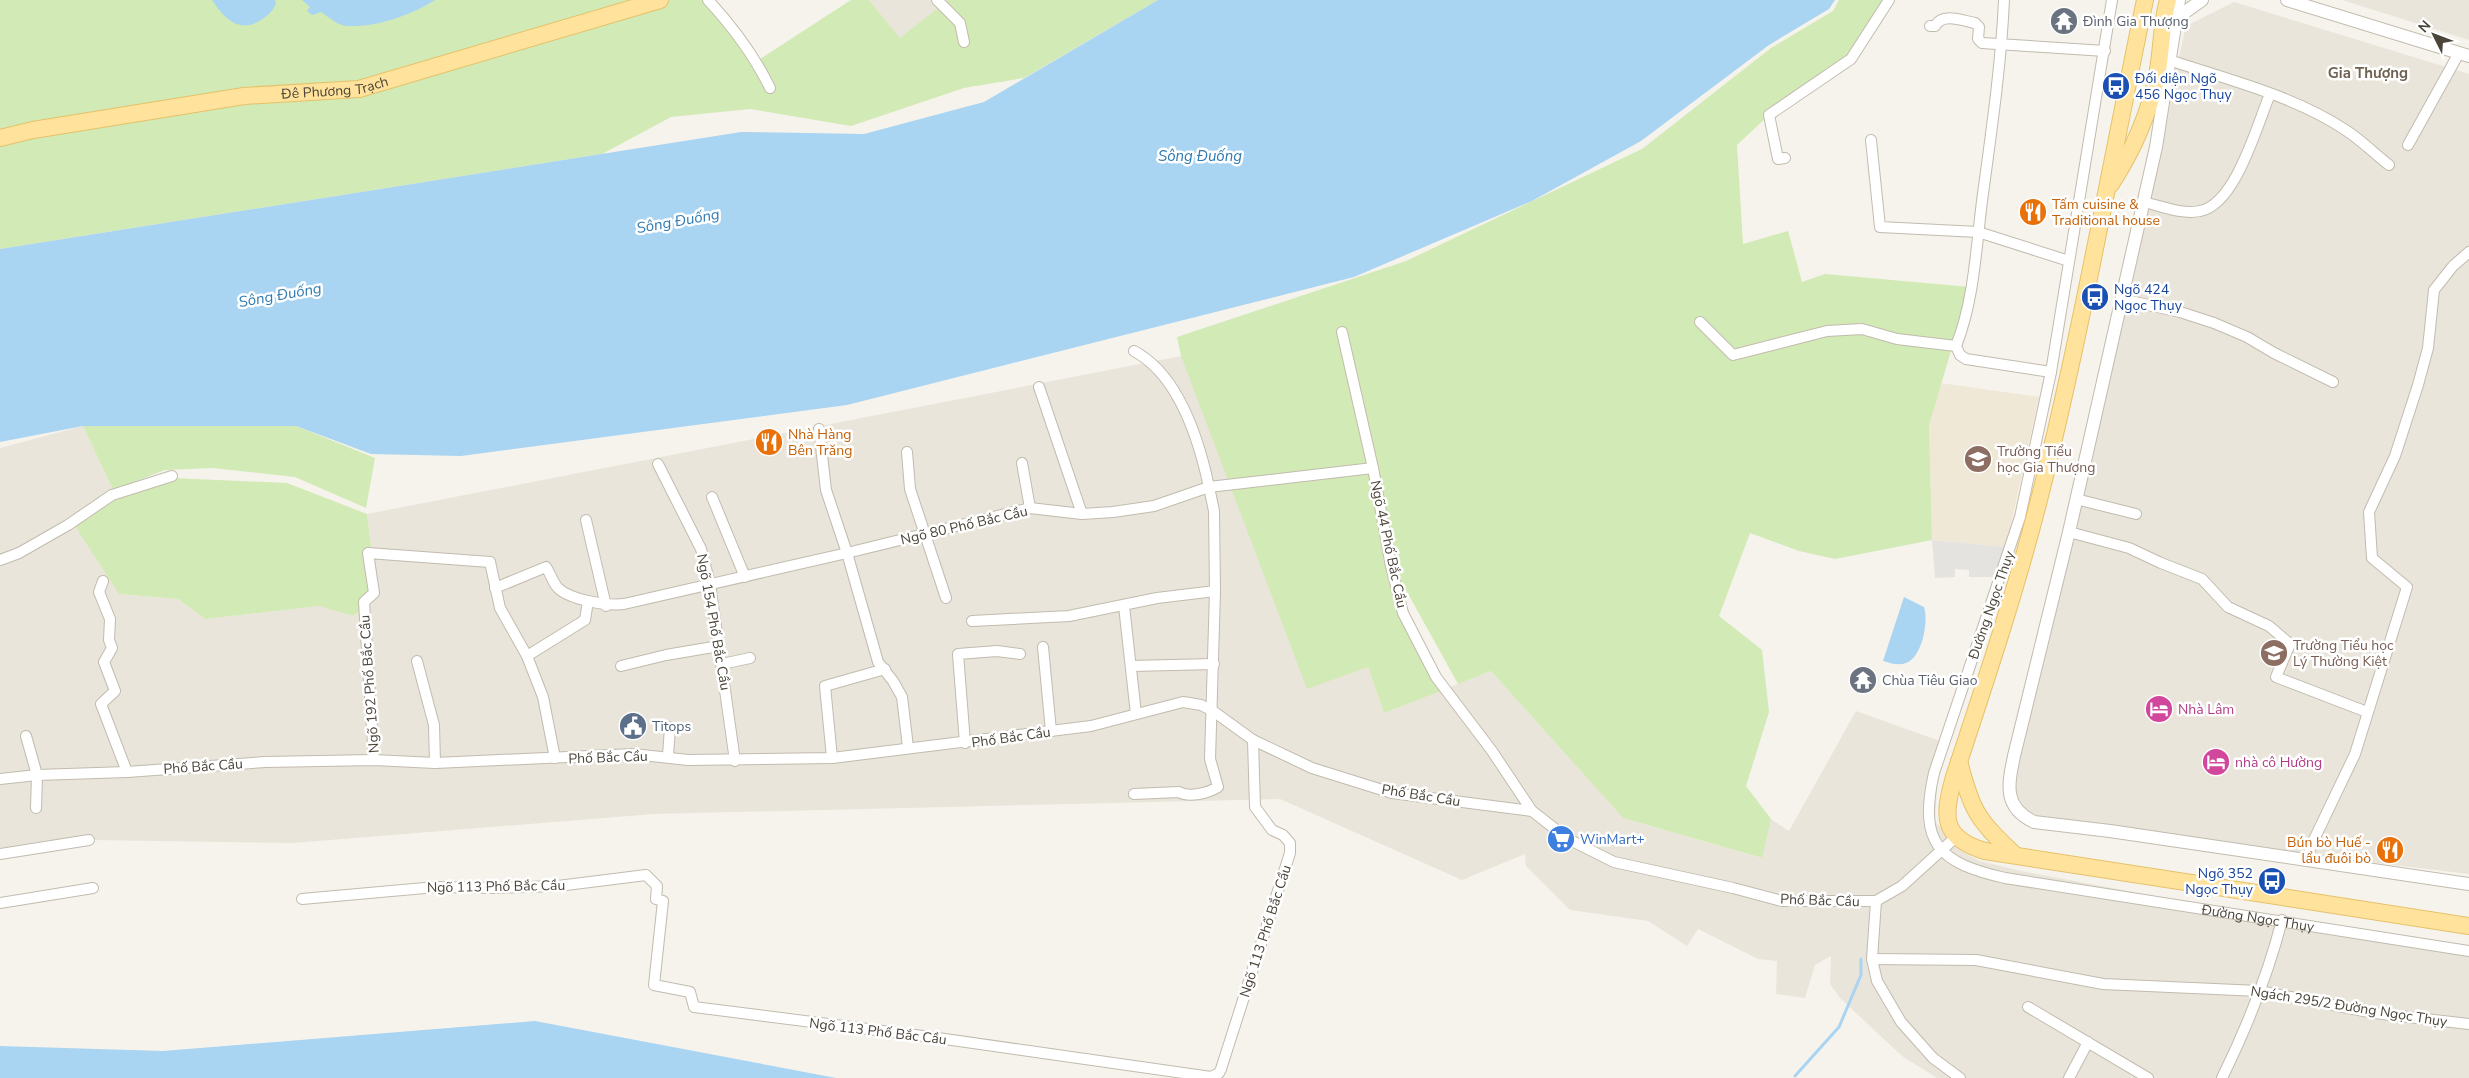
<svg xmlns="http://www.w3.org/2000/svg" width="2469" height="1078" viewBox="0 0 2469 1078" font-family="'Nunito Sans',sans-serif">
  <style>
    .residential { fill: #eae5da }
    .education { fill: #efe8d6 }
    .green { fill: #d2eab5 }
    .parking { fill: #e5e3e0 }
    .water { fill: #a9d4f2 }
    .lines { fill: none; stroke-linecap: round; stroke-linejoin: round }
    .stream { stroke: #a9d4f2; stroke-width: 3 }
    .minor-casing { stroke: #c2bbae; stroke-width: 12 }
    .tertiary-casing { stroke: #c2bbae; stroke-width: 14 }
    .primary-casing { stroke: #e6c16a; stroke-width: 18 }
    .minor { stroke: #fff; stroke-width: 10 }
    .tertiary { stroke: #fff; stroke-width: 12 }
    .primary { stroke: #ffe39c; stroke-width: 16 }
    .labels { text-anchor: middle; stroke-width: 5; stroke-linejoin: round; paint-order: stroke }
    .worship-label { font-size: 14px; fill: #5b616d; stroke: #fff; text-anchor: start }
    .transit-label { font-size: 14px; fill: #164399; stroke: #fff; text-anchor: start }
    .street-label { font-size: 14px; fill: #4b4439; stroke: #fff }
    .food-label { font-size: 14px; fill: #c56008; stroke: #fff; text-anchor: start }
    .education-label { font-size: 14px; fill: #785e54; stroke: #fff; text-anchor: start }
    .hotel-label { font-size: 14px; fill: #b23c85; stroke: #fff; text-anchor: start }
    .service-label { font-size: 14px; fill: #4e5e75; stroke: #fff; text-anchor: start }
    .shop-label { font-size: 14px; fill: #366cbe; stroke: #fff; text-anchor: start }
    .neighbourhood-label { font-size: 15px; font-weight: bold; fill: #6e6250; stroke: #fff }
    .water-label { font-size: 15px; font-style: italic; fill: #2e7ab2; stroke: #fff }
  </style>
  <rect width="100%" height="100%" fill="#f6f3ec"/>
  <g class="residential">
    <path d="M869 0H951L900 38Z"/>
    <path d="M2342 0H2469V40Z"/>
    <path d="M2234 2 2469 74V874L2034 822 2011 800 2186 26Z"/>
    <path d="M1181 356 1292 637 1368 667 1384 713 1491 671 1623 818 1761 858 1771 819 1789 831 1856 711 1940 741 1935 821 1961 851 1980 861 2021 871 2469 955V1078H1937L1902 1056 1840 998 1830 984 1831 956 1815 965 1805 998 1776 994 1777 961 1758 959 1698 929 1687 946 1648 921 1570 910 1526 866 1525 854 1462 880 1280 799 654 814 293 843 89 840 0 852V448L83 426 113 490 119 594 178 599 205 619 319 606 353 616 378 597 367 514Z"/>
  </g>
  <path class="education" d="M1940 383 2039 397 2006 547 1932 540 1929 425Z"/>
  <g class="green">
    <path d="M0 0H709L757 61 851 0H869L900 38 948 0H1158L1024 78 964 88 851 126 750 109 671 117 602 154 0 249Z"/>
    <path d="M1839 0H1887L1851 59 1769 115 1737 145 1743 244 1788 231 1802 282 1825 274 1970 287 1929 425 1932 540 1835 559 1799 551 1750 533 1719 616 1762 650 1769 712 1746 786 1771 819 1762 858 1623 818 1491 671 1458 684 1401 581 1393 585 1441 691 1384 713 1368 667 1307 689 1181 356 1177 337 1406 261 1642 149 1771 48 1833 11Z"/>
    <path d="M83 426H296L375 458 366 508 295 477 212 468 165 470 113 490Z"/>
    <path d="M173 478 287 483 367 514 378 597 353 616 319 606 205 619 178 599 119 594 75 526 112 498Z"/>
  </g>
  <path class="parking" d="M1932 540 2006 547 1997 577H1969V570L1955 569V577L1935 578Z"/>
  <g class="water">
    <path d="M212 0H275L276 3C273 11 270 13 264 18 241 35 225 20 212 0Z"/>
    <path d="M302 0H435C411 15 378 27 349 26 338 26 330 18 321 12L312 15 307 11 310 7Z"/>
    <path d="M1158 0H1835L1829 9 1769 45 1641 141 1532 201 1354 277 847 405 461 456 371 454 296 426H83L0 442V249L741 132 864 134 984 102Z"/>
    <path d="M1904 597 1924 607C1929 621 1922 658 1906 663 1898 666 1890 663 1883 661Z"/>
    <path d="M535 1021 836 1078H0V1046L163 1051Z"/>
  </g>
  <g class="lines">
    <path class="stream" d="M1795 1076 1839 1027 1861 975V959"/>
    <defs>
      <g id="minor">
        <path d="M708 0C733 27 754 55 770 88"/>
        <path d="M937 0 960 23 964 42"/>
        <path id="s1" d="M2112 0 2051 372 2020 517 1934 773C1918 844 1939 863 2005 878L2469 951"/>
        <path d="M1930 26H1935C1943 12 1963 21 1975 23L1979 27 1978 39 1982 43 2105 51"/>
        <path d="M2169 60C2229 80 2295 96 2347 131 2362 141 2375 154 2389 165"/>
        <path d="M1871 140 1880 227 1978 232 2069 261"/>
        <path d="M2408 145 2459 53"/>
        <path d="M1785 158 1778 159 1769 115 1851 59 1889 0"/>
        <path d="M2144 202C2161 206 2182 215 2200 211 2236 204 2257 125 2270 94"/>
        <path d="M2121 299 2180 312 2214 323 2247 337 2274 353 2333 382"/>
        <path d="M1700 322 1733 355 1827 331 1862 329 1897 339 1956 346"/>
        <path d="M1342 332 1373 468 1391 566 1403 613 1436 677 1492 751 1532 811"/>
        <path d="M1956 346C1974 301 1976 249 1982 201 1991 134 2001 67 2004 0"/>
        <path d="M1956 346 1960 355 1966 359 2051 372"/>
        <path d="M1134 351C1179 375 1199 440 1209 487L1373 468"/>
        <path d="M1039 387 1082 514"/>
        <path d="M819 429 826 490 847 553 878 662 893 681 902 697 908 747"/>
        <path d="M907 452 910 489 946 598"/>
        <path d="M1022 463 1030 508"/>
        <path d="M658 464 701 549 710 584 735 761"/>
        <path d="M712 497 745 577"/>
        <path d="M2076 499 2136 514"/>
        <path d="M586 520 606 606"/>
        <path d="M2069 532 2129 548 2161 563 2202 579 2228 607 2269 626 2290 644 2276 677 2367 712"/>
        <path d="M0 560 19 553 68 525 112 495 172 476"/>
        <path d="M103 581 99 592 110 619 109 640 112 648 104 662 115 691 101 704 127 772"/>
        <path d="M495 588 546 567C550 573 553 583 558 588 570 600 607 606 624 604L847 553 1030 508 1082 514 1113 512 1154 506 1209 487 1214 511 1215 591 1210 759 1218 787C1208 793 1189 798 1179 792L1134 794"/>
        <path d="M1124 606 1136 714"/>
        <path d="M972 621 1069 616 1157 598 1215 591"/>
        <path d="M1043 647 1051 731"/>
        <path d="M527 656 585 620 588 601"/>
        <path d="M417 661 434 725 435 763"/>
        <path d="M722 664 750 658"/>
        <path d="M621 666 666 655 719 646"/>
        <path d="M1131 666 1214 664"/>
        <path d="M26 736 37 775 36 808"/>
        <path d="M965 743 958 654 997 651 1020 654"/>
        <path d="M668 756 670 727"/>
        <path d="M832 758 825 686 885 669"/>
        <path d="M374 760 364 602 374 593 368 553 490 562 500 608 527 656 543 697 555 758"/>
        <path d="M0 779 37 775 127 772 265 762 374 760 435 763 633 754 688 760 832 758 1091 726 1183 702 1201 705 1213 711 1253 740 1312 768 1392 793 1532 811 1568 839 1614 862 1733 888 1782 901H1876L1902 886 1956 837"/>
        <path d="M0 854 89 840"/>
        <path d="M2308 861 2310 848 2355 754 2407 587 2372 558 2369 512 2395 456 2418 385 2428 348 2434 290 2453 266 2469 252"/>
        <path d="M302 899 436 887 494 888 558 886 646 875 657 886 656 899 663 901 654 985 690 992 694 1007 931 1037 1211 1077 1219 1073 1221 1069 1290 853V843L1283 835 1272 830 1255 807 1253 740"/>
        <path d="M1876 901 1872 959 1877 981 1901 1022 1933 1058 1960 1078"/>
        <path d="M0 903 93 888"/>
        <path d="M1872 959 1976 960 2103 984 2259 991 2374 1013 2469 1024"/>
        <path d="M2028 1007 2148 1078"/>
        <path d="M2069 1078 2088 1042"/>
        <path d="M2222 1078C2247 1027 2268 975 2282 920"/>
      </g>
      <g id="tertiary">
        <path d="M2179 0 2156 147 2069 532 2014 756C2008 785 2003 807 2034 822L2110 831 2469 884"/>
        <path d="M2287 0 2469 56"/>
        <path d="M2178 17 2202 0"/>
      </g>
      <g id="primary">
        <path d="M2145 0C2110 167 2081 335 2039 500 2015 594 1984 686 1954 777 1943 816 1941 838 1985 851L2469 926"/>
        <path id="s2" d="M0 138 33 130 244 96 359 89 660 0"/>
        <path d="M2111 184C2132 152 2149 114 2157 75 2162 51 2161 24 2168 0"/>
        <path d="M1959 761C1972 812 1977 819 2015 855"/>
      </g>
    </defs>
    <use href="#minor" class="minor-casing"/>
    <use href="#tertiary" class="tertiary-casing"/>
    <use href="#primary" class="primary-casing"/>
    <use href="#minor" class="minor"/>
    <use href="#tertiary" class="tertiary"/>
    <use href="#primary" class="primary"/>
  </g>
  <defs>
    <symbol id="temple-disc" viewBox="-11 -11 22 22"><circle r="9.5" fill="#6b7280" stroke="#fff"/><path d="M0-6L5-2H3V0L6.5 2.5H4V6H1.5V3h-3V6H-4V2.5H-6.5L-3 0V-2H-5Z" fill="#fff"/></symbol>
    <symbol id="bus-disc" viewBox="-11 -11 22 22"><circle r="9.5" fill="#1a4fb4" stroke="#fff"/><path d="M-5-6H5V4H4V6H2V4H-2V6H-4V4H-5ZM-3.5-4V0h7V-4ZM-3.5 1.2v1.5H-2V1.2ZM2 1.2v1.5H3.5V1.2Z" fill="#fff"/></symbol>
    <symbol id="restaurant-disc" viewBox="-11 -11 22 22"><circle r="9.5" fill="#e8710a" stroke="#fff"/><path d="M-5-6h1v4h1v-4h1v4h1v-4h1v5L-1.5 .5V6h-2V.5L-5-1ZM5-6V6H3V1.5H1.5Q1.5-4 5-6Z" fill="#fff"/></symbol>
    <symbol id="school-disc" viewBox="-11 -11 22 22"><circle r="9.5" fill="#8d6e63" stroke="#fff"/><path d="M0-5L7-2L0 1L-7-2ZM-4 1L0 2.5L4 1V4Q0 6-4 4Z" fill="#fff"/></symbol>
    <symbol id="hotel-disc" viewBox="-11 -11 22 22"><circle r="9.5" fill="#d1479c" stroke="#fff"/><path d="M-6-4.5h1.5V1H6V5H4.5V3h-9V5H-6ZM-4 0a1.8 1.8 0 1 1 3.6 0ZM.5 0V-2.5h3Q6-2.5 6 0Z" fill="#fff"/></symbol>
    <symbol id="civic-disc" viewBox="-11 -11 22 22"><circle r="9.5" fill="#5c6f8a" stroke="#fff"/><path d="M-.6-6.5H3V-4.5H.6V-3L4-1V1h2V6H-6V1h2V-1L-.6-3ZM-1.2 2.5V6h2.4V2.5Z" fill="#fff"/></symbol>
    <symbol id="supermarket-disc" viewBox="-11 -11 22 22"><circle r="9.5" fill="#3f7fe0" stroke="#fff"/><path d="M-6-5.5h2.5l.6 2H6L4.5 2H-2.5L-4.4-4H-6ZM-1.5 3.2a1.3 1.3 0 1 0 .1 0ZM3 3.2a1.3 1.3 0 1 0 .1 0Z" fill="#fff"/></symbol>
  </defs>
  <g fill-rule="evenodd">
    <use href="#temple-disc" x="2048" y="5" width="32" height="32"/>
    <use href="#bus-disc" x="2100" y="70" width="32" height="32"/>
    <use href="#restaurant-disc" x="2017" y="196" width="32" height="32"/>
    <use href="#bus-disc" x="2079" y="281" width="32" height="32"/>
    <use href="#restaurant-disc" x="753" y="426" width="32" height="32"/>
    <use href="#school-disc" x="1962" y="443" width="32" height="32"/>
    <use href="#school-disc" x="2258" y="637" width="32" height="32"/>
    <use href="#temple-disc" x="1847" y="664" width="32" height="32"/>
    <use href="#hotel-disc" x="2143" y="693" width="32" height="32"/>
    <use href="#civic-disc" x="617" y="710" width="32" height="32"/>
    <use href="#hotel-disc" x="2200" y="746" width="32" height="32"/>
    <use href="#supermarket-disc" x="1545" y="823" width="32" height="32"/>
    <use href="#restaurant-disc" x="2374" y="834" width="32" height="32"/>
    <use href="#bus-disc" x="2256" y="865" width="32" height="32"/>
  </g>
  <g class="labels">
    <g class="worship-label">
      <text x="2083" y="26">Đình Gia Thượng</text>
      <text x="1882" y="685">Chùa Tiêu Giao</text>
    </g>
    <g class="transit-label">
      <text x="2135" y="83">Đối diện Ngõ<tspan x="2135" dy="16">456 Ngọc Thụy</tspan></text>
      <text x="2114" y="294">Ngõ 424<tspan x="2114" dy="16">Ngọc Thụy</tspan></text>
      <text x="2253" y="878" text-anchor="end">Ngõ 352<tspan x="2253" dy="16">Ngọc Thụy</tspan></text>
    </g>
    <g class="street-label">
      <text dy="5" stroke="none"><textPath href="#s2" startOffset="339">Đê Phương Trạch</textPath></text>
      <text transform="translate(964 525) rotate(-13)" y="5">Ngõ 80 Phố Bắc Cầu</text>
      <text transform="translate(1389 544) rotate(78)" y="5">Ngõ 44 Phố Bắc Cầu</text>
      <text transform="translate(1991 605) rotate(-71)" y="5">Đường Ngọc Thụy</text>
      <text transform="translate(714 622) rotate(80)" y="5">Ngõ 154 Phố Bắc Cầu</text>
      <text transform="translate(369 684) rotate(-94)" y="5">Ngõ 192 Phố Bắc Cầu</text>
      <text transform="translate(1011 737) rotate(-8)" y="5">Phố Bắc Cầu</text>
      <text transform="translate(608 757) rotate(-2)" y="5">Phố Bắc Cầu</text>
      <text transform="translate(203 766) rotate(-4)" y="5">Phố Bắc Cầu</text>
      <text transform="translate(1421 795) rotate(9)" y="5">Phố Bắc Cầu</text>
      <text transform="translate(496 886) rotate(-1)" y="5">Ngõ 113 Phố Bắc Cầu</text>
      <text transform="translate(1820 900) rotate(2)" y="5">Phố Bắc Cầu</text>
      <text dy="5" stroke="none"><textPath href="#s1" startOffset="1202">Đường Ngọc Thụy</textPath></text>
      <text transform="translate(1265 931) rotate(-72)" y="5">Ngõ 113 Phố Bắc Cầu</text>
      <text transform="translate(2349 1006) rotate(9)" y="5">Ngách 295/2 Đường Ngọc Thụy</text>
      <text transform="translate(878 1031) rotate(7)" y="5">Ngõ 113 Phố Bắc Cầu</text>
    </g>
    <g class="food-label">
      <text x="2052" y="209">Tấm cuisine &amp;<tspan x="2052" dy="16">Traditional house</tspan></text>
      <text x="788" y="439">Nhà Hàng<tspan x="788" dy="16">Bên Trăng</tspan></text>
      <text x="2371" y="847" text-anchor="end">Bún bò Huế -<tspan x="2371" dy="16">lẩu đuôi bò</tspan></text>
    </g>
    <g class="education-label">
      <text x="1997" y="456">Trường Tiểu<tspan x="1997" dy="16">học Gia Thượng</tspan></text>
      <text x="2293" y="650">Trường Tiểu học<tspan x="2293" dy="16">Lý Thường Kiệt</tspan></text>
    </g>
    <g class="hotel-label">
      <text x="2178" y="714">Nhà Lâm</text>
      <text x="2235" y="767">nhà cô Hường</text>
    </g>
    <g class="service-label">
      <text x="652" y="731">Titops</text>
    </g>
    <g class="shop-label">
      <text x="1580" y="844">WinMart+</text>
    </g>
    <g class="neighbourhood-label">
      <text x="2368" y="78">Gia Thượng</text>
    </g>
    <g class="water-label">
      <text x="1200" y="161">Sông Đuống</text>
      <text transform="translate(678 221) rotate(-10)" y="5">Sông Đuống</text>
      <text transform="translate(280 295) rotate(-10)" y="5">Sông Đuống</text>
    </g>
  </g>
  <g transform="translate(2434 35) rotate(312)" stroke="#ffffff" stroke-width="4" paint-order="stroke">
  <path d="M0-4L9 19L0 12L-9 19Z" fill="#4b4439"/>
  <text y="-8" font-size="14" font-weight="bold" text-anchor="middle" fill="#4b4439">N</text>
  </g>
</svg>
